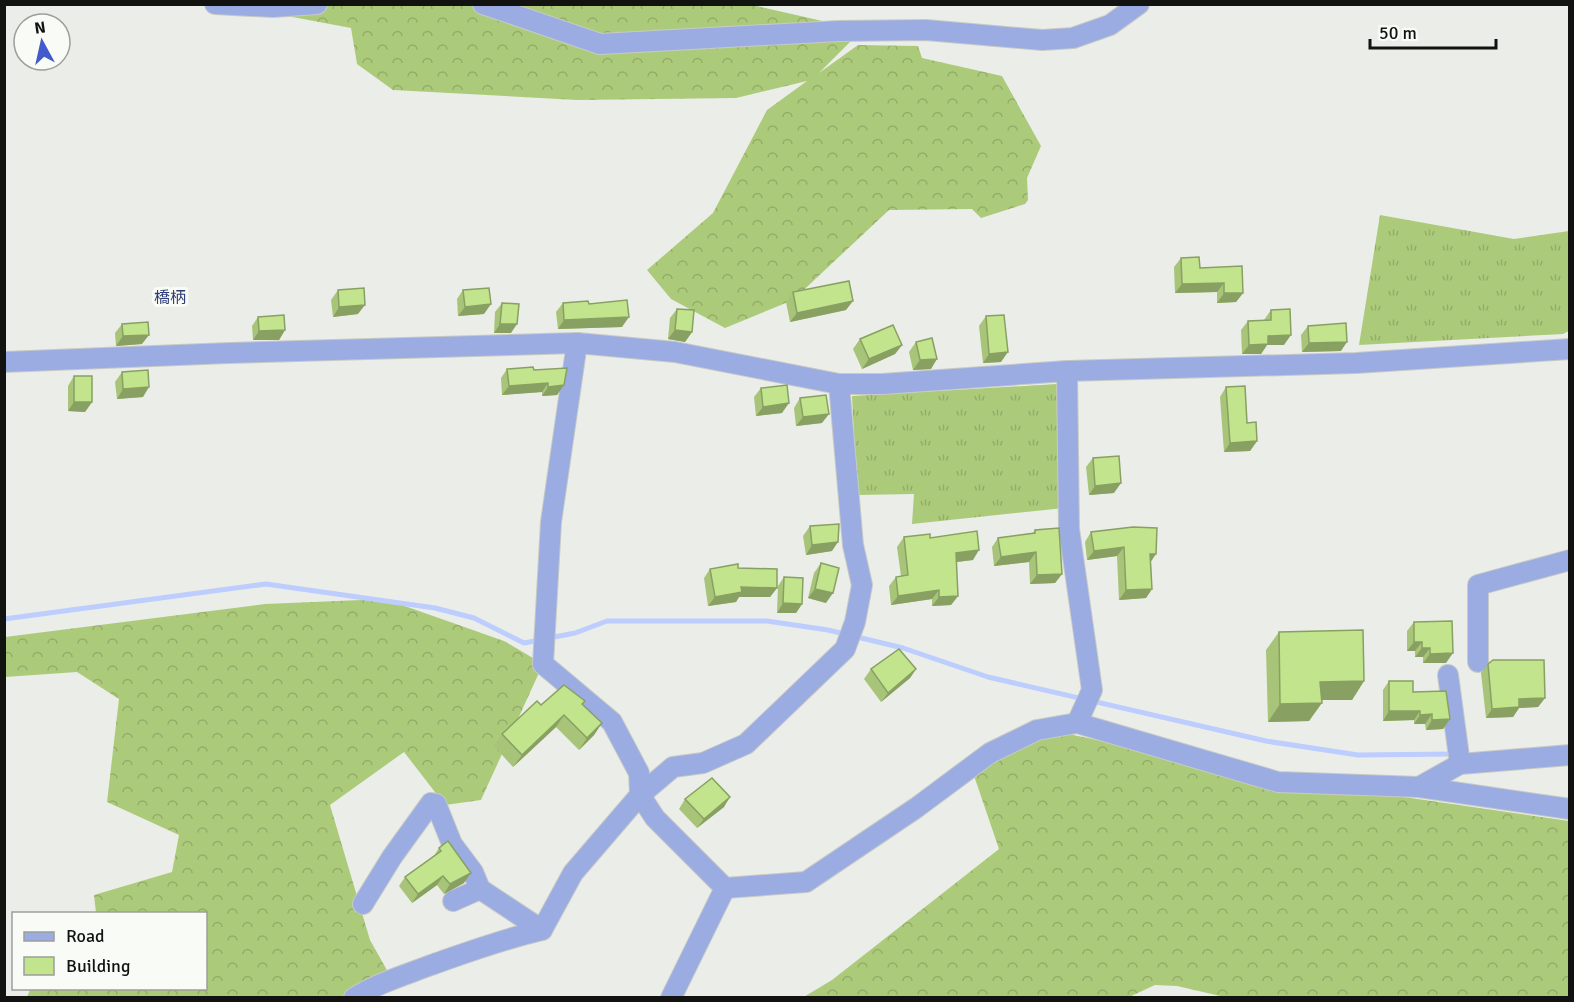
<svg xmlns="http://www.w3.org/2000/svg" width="1574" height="1002" viewBox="0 0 1574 1002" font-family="Signika,'Noto Sans JP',sans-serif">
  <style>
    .grass { fill: url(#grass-tufts) }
    .forest { fill: url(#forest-crowns) }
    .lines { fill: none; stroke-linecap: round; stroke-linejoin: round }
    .stream { stroke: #bccdfe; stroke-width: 5 }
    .minor-casing { stroke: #c8cac6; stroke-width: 22 }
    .minor { stroke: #9aace1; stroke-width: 20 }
    .wall { fill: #a7c478 }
    .shaded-wall { fill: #88a062 }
    .building { fill: #c2e48c; stroke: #88a062; stroke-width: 1.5 }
    .labels { text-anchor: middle; stroke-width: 6; stroke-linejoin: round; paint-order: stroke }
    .neighbourhood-label { font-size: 16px; fill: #2e3d76; stroke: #f9fbf6 }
  </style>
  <defs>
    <pattern id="grass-tufts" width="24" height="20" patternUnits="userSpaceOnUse" patternTransform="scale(1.5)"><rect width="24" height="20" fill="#accb7a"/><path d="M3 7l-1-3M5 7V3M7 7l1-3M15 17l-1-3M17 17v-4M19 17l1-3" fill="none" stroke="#93ad68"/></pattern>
    <pattern id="forest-crowns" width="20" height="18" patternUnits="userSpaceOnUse" patternTransform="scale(1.5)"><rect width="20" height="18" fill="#accb7a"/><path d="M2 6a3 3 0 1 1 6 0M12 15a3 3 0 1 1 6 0" fill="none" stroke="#93ad68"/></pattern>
  </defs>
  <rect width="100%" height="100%" fill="#ebede9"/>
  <g class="grass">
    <path d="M1380 215 1514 239 1569 231V331L1563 334 1359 345Z"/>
    <path d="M1057 384 1064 508 912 524 914 494 857 495 852 396Z"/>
  </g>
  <g class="forest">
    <path d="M229 5H752L862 30 819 73 858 45 918 46 922 58 1002 76 1041 146 1027 178 1028 200 1025 204 981 218 972 209 889 210 793 300 725 328 671 299 647 270 713 213 767 110 807 81 736 98 577 100 393 90 357 64 351 28Z"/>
    <path d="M385 599 504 641 543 664 481 800 445 805 404 752 330 805 370 940 388 972 346 998 27 997 30 990 36 989 206 988V914L96 913 94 895 172 872 179 835 107 802 119 699 77 672 5 677V637L265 604Z"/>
    <path d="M1054 731 1294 781 1569 821V997L1229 998 1177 986 1155 985 1127 998H802L832 980 999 849 969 761Z"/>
  </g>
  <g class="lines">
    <g class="stream">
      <path d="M4 619 266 584 435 608 474 618 524 643 540 640"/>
      <path d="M549 638 575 633 607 621H767L828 630 903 648 988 677 1266 741 1358 755 1454 754"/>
    </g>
    <defs>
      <g id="minor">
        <path d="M215 4 273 7 317 4"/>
        <path d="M483 4 600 44 838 31 926 30 1042 40 1073 38 1110 25 1139 4"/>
        <path d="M577 343 551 522 543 664 612 722 639 773 640 795 655 818 725 888 806 882 916 808 990 753 1037 730 1077 723 1278 782 1419 787 1570 809"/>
        <path d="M4 362 229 353 577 343 675 352 839 384H882L1067 371 1356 363 1570 349"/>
        <path d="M1067 371 1069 529 1092 690 1077 723"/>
        <path d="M1478 662V585L1570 560"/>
        <path d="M1448 675 1460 764"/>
        <path d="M1419 787 1460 764 1570 755"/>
        <path d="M453 901 480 889"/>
        <path d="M363 904 392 857 431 803 436 804 452 844 473 872 480 889 542 930"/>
        <path d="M354 998C378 983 405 975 431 965 468 952 503 939 542 930L573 873 640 795 673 767 703 763 746 744 845 649 855 622 862 585 853 545 839 384"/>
        <path d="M671 998 725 888"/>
      </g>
    </defs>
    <use href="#minor" class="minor-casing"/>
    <use href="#minor" class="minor"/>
  </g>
  <g class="wall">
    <path d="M1181 258 1200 268 1243 293 1236 302 1217 303V292L1175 293 1174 267Z"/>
    <path d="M338 290 358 314 333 317 331 300Z"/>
    <path d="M463 290 484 314 458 316 457 299Z"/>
    <path d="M793 292 846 310 790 322 786 302Z"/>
    <path d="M502 303 511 333H494L495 312Z"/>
    <path d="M563 303 589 304 622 327 558 329 556 312Z"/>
    <path d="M677 309 692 332 685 342 668 339 670 318Z"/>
    <path d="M1271 310 1284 345H1267L1261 354H1242L1241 330 1248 321 1264 320Z"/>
    <path d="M986 316 1001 362 983 363 979 326Z"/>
    <path d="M258 317 285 330 279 340H253L252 326Z"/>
    <path d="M122 324 142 344 116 346 115 333Z"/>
    <path d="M1308 326 1341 351 1302 352 1301 335Z"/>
    <path d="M860 339 902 345 895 354 862 369 853 349Z"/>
    <path d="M916 342 931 369 913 370 909 352Z"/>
    <path d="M507 369 534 370 564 385 557 395 542 396V392L502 395 501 378Z"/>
    <path d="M122 372 143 397 117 399 115 382Z"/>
    <path d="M74 376 92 402 85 412 68 411V386Z"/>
    <path d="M1226 387 1257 441 1250 451 1224 452 1220 397Z"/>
    <path d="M761 388 782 413 756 416 754 397Z"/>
    <path d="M800 398 822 423 796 426 794 408Z"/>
    <path d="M1093 458 1114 493 1089 495 1086 467Z"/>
    <path d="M810 526 832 551 806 555 803 536Z"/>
    <path d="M1133 527 1151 562 1152 589 1146 598 1119 600 1117 556 1087 560 1085 542 1091 532Z"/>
    <path d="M1035 530 1062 574 1055 583 1030 584 1029 562 994 566 992 547 998 538 1032 534Z"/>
    <path d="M904 537 930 538 973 560 956 562 958 596 951 605 932 606V599L891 605 889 586 896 577 901 576 897 547Z"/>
    <path d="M821 563 826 603 808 598 814 573Z"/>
    <path d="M738 568 777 588 770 597H739L736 602 708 606 704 578 710 569Z"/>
    <path d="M784 577 802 604 796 613H777L778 586Z"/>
    <path d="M1414 622 1446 663H1423V657H1415V651H1407V631Z"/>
    <path d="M1279 632 1364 681 1352 700H1322L1309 721 1268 722 1266 650Z"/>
    <path d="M1488 664 1545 698 1538 707 1519 708 1513 717 1486 718 1481 673Z"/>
    <path d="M871 669H916L910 678 881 702 864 679Z"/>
    <path d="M1389 681 1413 692 1450 719 1443 729 1426 730 1425 724H1414V720L1383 721V690Z"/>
    <path d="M585 701 582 705 602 723 594 735 579 750 556 727 513 767 494 746 502 734 541 705Z"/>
    <path d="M685 799 724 807 697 828 679 809Z"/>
    <path d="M439 848 464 883 444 894 437 885 412 903 399 886 405 877 434 856Z"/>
  </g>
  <g class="shaded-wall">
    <path d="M1224 283 1217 292 1175 293 1182 284Z"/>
    <path d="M1224 293H1243L1236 302 1217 303Z"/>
    <path d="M853 301 846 310 790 322 797 313Z"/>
    <path d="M491 304 484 314 458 316 465 307Z"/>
    <path d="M365 305 358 314 333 317 339 307Z"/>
    <path d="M629 317 622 327 558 329 564 320Z"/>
    <path d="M500 324H517L511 333H494Z"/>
    <path d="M285 330 279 340H253L259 331Z"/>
    <path d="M675 330 692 332 685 342 668 339Z"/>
    <path d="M149 335 142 344 116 346 123 336Z"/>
    <path d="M1291 335 1284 345H1267L1261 354H1242L1249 345 1268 336Z"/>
    <path d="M1347 342 1341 351 1302 352 1309 343Z"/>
    <path d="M902 345 895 354 862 369 869 359Z"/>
    <path d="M1008 352 1001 362 983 363 989 354Z"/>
    <path d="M937 359 931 369 913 370 920 360Z"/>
    <path d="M548 383 542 392 502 395 509 386Z"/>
    <path d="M564 385 557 395 542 396 548 387Z"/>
    <path d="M149 387 143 397 117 399 123 389Z"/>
    <path d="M74 402H92L85 412 68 411Z"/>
    <path d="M789 403 782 413 756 416 763 407Z"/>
    <path d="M829 414 822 423 796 426 803 417Z"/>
    <path d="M1257 441 1250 451 1224 452 1230 443Z"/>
    <path d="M1121 483 1114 493 1089 495 1095 486Z"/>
    <path d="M838 542 832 551 806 555 812 545Z"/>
    <path d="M1124 547 1117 556 1087 560 1094 551Z"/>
    <path d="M979 550 973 560 949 563 956 553Z"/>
    <path d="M1036 552 1029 562 994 566 1001 557Z"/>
    <path d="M1150 554H1156L1150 563Z"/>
    <path d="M1062 574 1055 583 1030 584 1037 575Z"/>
    <path d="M741 587 777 588 770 597H739L736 602 708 606 715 597Z"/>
    <path d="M815 589 833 593 826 603 808 598Z"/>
    <path d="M1152 589 1146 598 1119 600 1126 590Z"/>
    <path d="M939 590 932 599 891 605 898 596Z"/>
    <path d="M958 596 951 605 932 606 939 597Z"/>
    <path d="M783 603 802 604 796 613H777Z"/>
    <path d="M1414 642H1422L1415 651H1407Z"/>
    <path d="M1422 648H1430L1423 657H1415Z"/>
    <path d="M1453 653 1446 663H1423L1430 654Z"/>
    <path d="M916 669 910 678 881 702 888 693Z"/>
    <path d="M1364 681 1352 700H1307L1320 682Z"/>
    <path d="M1545 698 1538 707 1519 708 1513 717 1486 718 1492 709 1519 699Z"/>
    <path d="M1322 703 1309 721 1268 722 1280 704Z"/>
    <path d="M1389 711H1420L1414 720 1383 721Z"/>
    <path d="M1432 714 1425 724H1414L1420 715Z"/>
    <path d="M564 715 556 727 513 767 522 755Z"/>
    <path d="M1450 719 1443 729 1426 730 1432 720Z"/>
    <path d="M602 723 594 735 579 750 587 738Z"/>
    <path d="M730 797 724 807 697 828 704 819Z"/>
    <path d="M471 873 464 883 444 894 450 884Z"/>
    <path d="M443 876 437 885 412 903 418 894Z"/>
  </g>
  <g class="building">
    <path d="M1199 257 1200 268 1242 266 1243 293H1224V283L1182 284 1181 258Z"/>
    <path d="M849 281 853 301 797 313 793 292Z"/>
    <path d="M364 288 365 305 339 307 338 290Z"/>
    <path d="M489 288 491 304 465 307 463 290Z"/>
    <path d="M627 300 629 317 564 320 563 303 588 301 589 304Z"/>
    <path d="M502 303 519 304 517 324H500Z"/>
    <path d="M677 309 694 310 692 332 675 330Z"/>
    <path d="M1290 309 1291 335 1268 336V344L1249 345 1248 321 1271 320V310Z"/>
    <path d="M284 315 285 330 259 331 258 317Z"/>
    <path d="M1004 315 1008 352 989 354 986 316Z"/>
    <path d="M148 322 149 335 123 336 122 324Z"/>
    <path d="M1346 323 1347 342 1309 343 1308 326Z"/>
    <path d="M893 325 902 345 869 359 860 339Z"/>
    <path d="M932 338 937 359 920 360 916 342Z"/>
    <path d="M533 367 534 370 567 368 564 385 548 387V383L509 386 507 369Z"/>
    <path d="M148 370 149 387 123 389 122 372Z"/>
    <rect x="74" y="376" width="18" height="26"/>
    <path d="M787 385 789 403 763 407 761 388Z"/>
    <path d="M1245 386 1247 423 1256 422 1257 441 1230 443 1226 387Z"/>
    <path d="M826 395 829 414 803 417 800 398Z"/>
    <path d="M1119 456 1121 483 1095 486 1093 458Z"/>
    <path d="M839 524 838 542 812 545 810 526Z"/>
    <path d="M1133 527 1157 528 1156 554H1150L1152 589 1126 590 1124 547 1094 551 1091 532Z"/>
    <path d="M1059 528 1062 574 1037 575 1036 552 1001 557 998 538 1035 533V530Z"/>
    <path d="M977 531 979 550 956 553 958 596 939 597V590L898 596 896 577 908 575 904 537 930 534V538Z"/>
    <path d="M821 563 839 568 833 593 815 589Z"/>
    <path d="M738 564V568L777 569V588L741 587 742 592 715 597 710 569Z"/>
    <path d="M784 577 803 578 802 604 783 603Z"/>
    <path d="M1452 621 1453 653 1430 654V648H1422V642H1414V622Z"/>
    <path d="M1363 630 1364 681 1320 682 1322 703 1280 704 1279 632Z"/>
    <path d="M899 649 916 669 888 693 871 669Z"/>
    <path d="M1493 660H1544L1545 698 1519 699V707L1492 709 1488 664Z"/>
    <path d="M1389 681H1413V692L1446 691 1450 719 1432 720V714L1420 715V711H1389Z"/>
    <path d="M564 685 585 701 582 704 602 723 587 738 564 715 522 755 502 734 537 701 541 705Z"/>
    <path d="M712 778 730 797 704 819 685 799Z"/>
    <path d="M448 841 471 873 450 884 443 876 418 894 405 877 441 851 439 848Z"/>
  </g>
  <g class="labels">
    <g class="neighbourhood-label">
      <text x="170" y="303">橋柄</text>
    </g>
  </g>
  <rect width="1574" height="1002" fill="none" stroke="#121211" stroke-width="12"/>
  <rect x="12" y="912" width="195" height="78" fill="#f9fbf6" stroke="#9d9e9a" stroke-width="1.5"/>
  <rect x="24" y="932" width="30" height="9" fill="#9aace1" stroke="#9d9e9a" stroke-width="1.5"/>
  <text x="66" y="942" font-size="18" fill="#121211">Road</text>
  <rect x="24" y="957" width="30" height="18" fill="#c2e48c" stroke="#9d9e9a" stroke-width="1.5"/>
  <text x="66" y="972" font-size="18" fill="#121211">Building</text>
  <g transform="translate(42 42) rotate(352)"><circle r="28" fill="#f9fbf6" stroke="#9d9e9a" stroke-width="1.5"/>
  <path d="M0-4.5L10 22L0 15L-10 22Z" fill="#4259cd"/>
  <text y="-9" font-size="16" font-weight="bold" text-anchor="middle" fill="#121211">N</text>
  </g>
  <path d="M1370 39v9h126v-9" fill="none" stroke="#121211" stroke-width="3"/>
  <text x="1379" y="39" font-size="18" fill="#121211" stroke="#f9fbf6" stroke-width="4.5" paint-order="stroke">50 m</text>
</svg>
